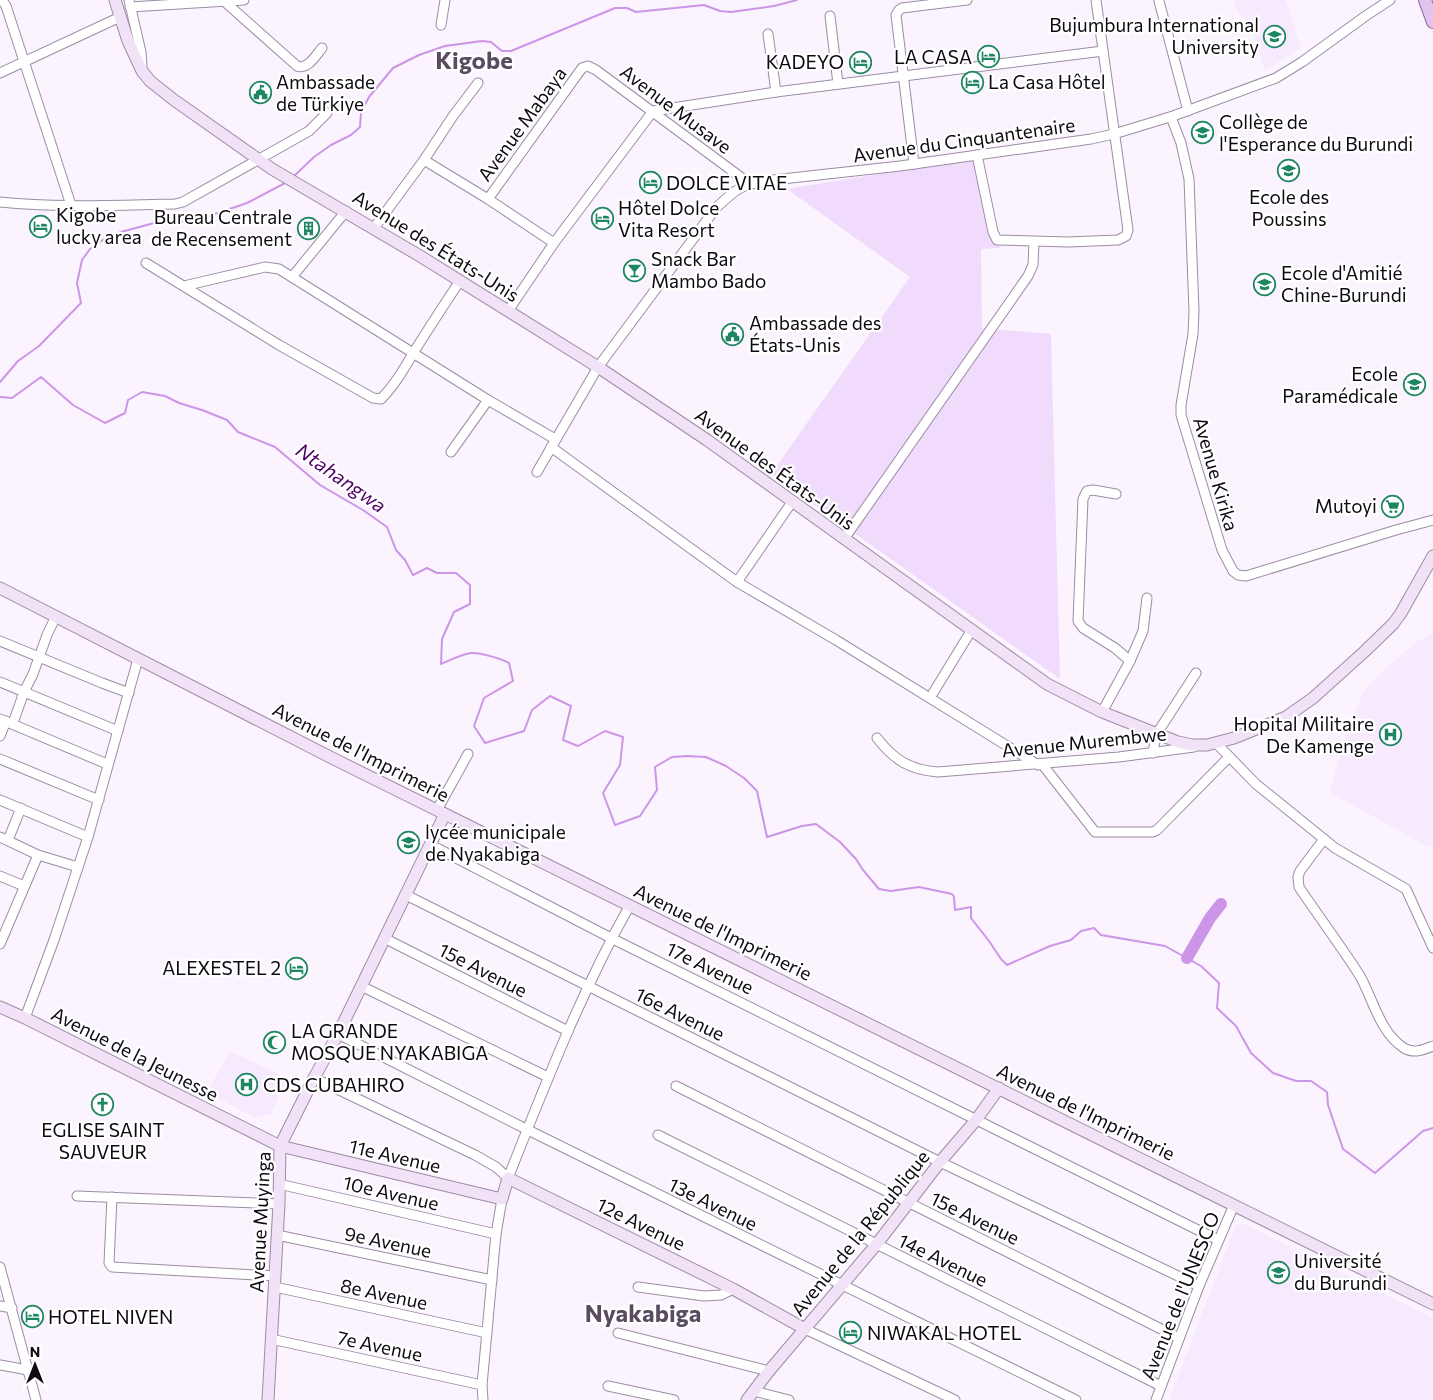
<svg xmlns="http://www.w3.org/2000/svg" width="1433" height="1400" viewBox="0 0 1433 1400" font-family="Commissioner,sans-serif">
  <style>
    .built { fill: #f7eafe }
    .green { fill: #f1dbfd }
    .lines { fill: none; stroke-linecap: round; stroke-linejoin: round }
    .stream { stroke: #cd95e7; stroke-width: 2 }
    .river { stroke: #cd95e7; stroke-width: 12 }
    .street-casing { stroke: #9c8ca4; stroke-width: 11 }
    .secondary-casing { stroke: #9c8ca4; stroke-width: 13 }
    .primary-casing { stroke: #8b699d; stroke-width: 14 }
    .street { stroke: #fff; stroke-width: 9 }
    .secondary { stroke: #f1e2f8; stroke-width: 11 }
    .primary { stroke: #e2c4f1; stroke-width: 12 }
    .labels { text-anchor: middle; stroke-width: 4.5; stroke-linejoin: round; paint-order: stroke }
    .poi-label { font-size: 19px; fill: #0e0911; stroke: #fff; text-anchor: start }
    .street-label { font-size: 19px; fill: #0e0911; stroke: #fff }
    .water-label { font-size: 20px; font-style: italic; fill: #4e0068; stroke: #fff }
    .district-label { font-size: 24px; font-weight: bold; fill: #5a4b61; stroke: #fff }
  </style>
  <rect width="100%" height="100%" fill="#fbf4ff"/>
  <g class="built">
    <path d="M1234 0H1286L1301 48 1265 71 1249 25 1237 11Z"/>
    <path d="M1433 633V845L1428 847 1329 792 1350 725 1362 694 1381 673 1416 642Z"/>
    <path d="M230 1051 286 1078 271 1114 255 1118 207 1092Z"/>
    <path d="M1242 1223 1433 1318V1400H1169L1236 1225Z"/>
  </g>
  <path class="green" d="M981 157 1000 248 981 249 982 328 1051 334 1060 679 771 474 910 277 787 189Z"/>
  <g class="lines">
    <g class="stream">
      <path d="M293 177 314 157 331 145 351 135 360 127 361 112 369 97 393 68 419 55 445 46 482 41 491 42 502 51H511L615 8H627L636 12 704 5 720 11 731 12 774 6 797 0"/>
      <path d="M0 382 18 361 39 346 81 303 77 283 82 260 90 249 101 241 121 232 154 223 194 221 247 203 287 182"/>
      <path d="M0 397 12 398 41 377 73 405 105 423 125 413 128 400 142 392 165 396 179 403 202 410 227 420 238 432 275 447 320 485 363 510 387 527 396 550 405 560 413 575 427 568 437 573H456L470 585V604L454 612 442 639 441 664C450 660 462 654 471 653 479 652 502 659 509 663L513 681 484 698 474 726 485 743 524 731 532 710 550 696 571 706 563 740 578 746 605 731 623 737 620 765 603 793 615 825 640 816 657 790 655 767 672 757 687 756 706 757 726 766 744 778 757 791 767 837 802 826 816 824 840 842 856 859 863 870 879 889 891 891 919 887 952 894 954 897 955 910 971 907V918L989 941 1001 959 1007 965 1050 946 1071 940 1081 931 1094 928 1101 935 1165 946 1201 966 1219 983 1217 1008 1236 1026 1251 1053 1273 1073 1296 1081H1311L1327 1092 1328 1105 1343 1149 1375 1173 1423 1131 1433 1128"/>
    </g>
    <path class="river" d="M1187 958 1210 918 1221 904"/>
    <defs>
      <g id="street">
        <path d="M2 0 6 6 71 205"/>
        <path d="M129 0 141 52 142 68"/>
        <path d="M225 0V2L297 66C308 70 316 55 322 48"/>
        <path d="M1159 1 1188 111"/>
        <path d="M130 7 244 0"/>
        <path d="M830 16 838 84"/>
        <path d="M441 25 445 0"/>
        <path d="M768 34 776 92"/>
        <path d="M0 73 120 17"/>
        <path d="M1171 117 1181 143 1189 179 1194 311 1193 334 1181 405V415L1222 550 1233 571 1238 575 1246 576 1396 530 1433 520"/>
        <path d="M977 155 993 232 997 240 1068 242 1118 240 1126 236 1128 230 1096 0"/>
        <path d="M424 160 488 199 554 243"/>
        <path d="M914 164 896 15 899 10 902 8 967 0"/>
        <path d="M488 199 582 68 588 66 596 70 750 184"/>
        <path d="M0 202C58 208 117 205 175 204L183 202 309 131 327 113"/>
        <path d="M374 228 424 160 453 116 478 83"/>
        <path d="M146 263 279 345 373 398 381 399C396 384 406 365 417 347 431 325 445 303 460 281"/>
        <path d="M292 277 346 211"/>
        <path d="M184 286 265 267 279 269 488 400 555 439"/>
        <path d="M508 311 554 243 653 111 776 92 1103 51"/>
        <path d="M551 447 737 582 836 640 1038 765"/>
        <path d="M451 452 488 400"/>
        <path d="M537 472 598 367 716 208C739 186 741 185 773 180L900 166 1091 139 1114 134 1173 116 1276 78 1302 62 1367 15 1390 0"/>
        <path d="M844 539 1028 276 1033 265 1034 242"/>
        <path d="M737 582 792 502"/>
        <path d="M0 641 102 683 129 693"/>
        <path d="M1130 661 1143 631 1147 598"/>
        <path d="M0 682 118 731"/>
        <path d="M930 698 971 631"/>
        <path d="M1102 712 1130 661 1115 648 1083 628 1078 621 1083 499 1087 491 1093 490 1116 494"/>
        <path d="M0 719 107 764"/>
        <path d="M13 723 24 692 33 674 47 635 56 616"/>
        <path d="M0 736 6 721"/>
        <path d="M877 738C894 760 910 770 938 772L1119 757 1194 747"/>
        <path d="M1216 743 1256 784 1335 848 1406 889 1433 948"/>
        <path d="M1153 753 1156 735 1196 673"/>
        <path d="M0 759 99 800"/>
        <path d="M1042 764 1095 832H1153L1157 830 1229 757"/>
        <path d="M0 800 88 837"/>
        <path d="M437 810 468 754"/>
        <path d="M0 837 38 855 78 867"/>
        <path d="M1324 839 1300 871 1298 877 1299 887C1319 917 1341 946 1360 976 1373 999 1380 1033 1404 1048 1414 1054 1423 1050 1433 1046"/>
        <path d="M8 840 21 808"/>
        <path d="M431 845 611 938 1218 1240"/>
        <path d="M0 876 24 886"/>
        <path d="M406 895 940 1162 1199 1286"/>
        <path d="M384 938 568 1031"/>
        <path d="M0 944 38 855"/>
        <path d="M361 986 548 1077"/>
        <path d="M25 1018 54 940 88 837 138 659"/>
        <path d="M338 1034 528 1130 1076 1400"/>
        <path d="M314 1078 475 1155 496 1167 508 1178C545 1085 581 992 630 905"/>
        <path d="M676 1086 1179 1338"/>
        <path d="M658 1135 1161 1386"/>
        <path d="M279 1184 496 1234"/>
        <path d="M77 1196 279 1204"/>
        <path d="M112 1197 109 1263 112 1267 275 1276"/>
        <path d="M277 1235 492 1280"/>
        <path d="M0 1267 36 1400"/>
        <path d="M275 1287 487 1333"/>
        <path d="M638 1287 704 1296 721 1295 733 1289"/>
        <path d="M0 1306 12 1308"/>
        <path d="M805 1329 955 1400"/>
        <path d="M618 1333 769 1371"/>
        <path d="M271 1339 482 1385"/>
        <path d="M0 1365 28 1370"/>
        <path d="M608 1386 674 1400"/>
        <path d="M754 1391 789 1400"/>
        <path d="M483 1400 482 1385 496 1234 502 1199"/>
        <path d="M1156 1400 1199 1286 1234 1205"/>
      </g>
      <g id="secondary">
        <path d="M115 0 128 41 142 71 150 81 174 100 272 169 420 256 598 367 707 440 1047 684 1102 712 1178 742 1192 745H1207L1234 738 1286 717 1313 698 1364 652 1393 624 1401 613 1433 556"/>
        <path d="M0 588 332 758 1433 1304"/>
        <path d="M0 1007 25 1018 280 1146 502 1199 508 1178 733 1289 805 1329"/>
        <path d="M268 1400 279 1204 280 1146 314 1078 338 1034 445 814"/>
        <path d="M747 1400 769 1371 876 1245 940 1162 976 1120 999 1088"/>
      </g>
      <path id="primary" d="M1425 0 1433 22"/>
    </defs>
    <use href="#street" class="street-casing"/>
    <use href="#secondary" class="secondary-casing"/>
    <use href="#primary" class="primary-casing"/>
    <use href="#street" class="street"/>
    <use href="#secondary" class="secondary"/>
    <use href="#primary" class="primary"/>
  </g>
  <defs>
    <symbol id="university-ring" viewBox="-11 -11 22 22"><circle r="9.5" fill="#fff" stroke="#1e8662" stroke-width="1.5"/><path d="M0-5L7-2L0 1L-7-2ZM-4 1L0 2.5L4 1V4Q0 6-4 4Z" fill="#1e8662"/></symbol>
    <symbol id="hotel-ring" viewBox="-11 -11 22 22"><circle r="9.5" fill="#fff" stroke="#1e8662" stroke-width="1.5"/><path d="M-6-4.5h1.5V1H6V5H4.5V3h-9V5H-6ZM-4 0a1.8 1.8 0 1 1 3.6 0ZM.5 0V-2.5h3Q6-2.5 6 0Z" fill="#1e8662"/></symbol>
    <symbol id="civic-ring" viewBox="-11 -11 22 22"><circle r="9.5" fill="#fff" stroke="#1e8662" stroke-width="1.5"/><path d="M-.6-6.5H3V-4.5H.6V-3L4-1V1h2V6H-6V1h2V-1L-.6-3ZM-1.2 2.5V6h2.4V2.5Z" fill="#1e8662"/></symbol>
    <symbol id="school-ring" viewBox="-11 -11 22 22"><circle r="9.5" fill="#fff" stroke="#1e8662" stroke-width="1.5"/><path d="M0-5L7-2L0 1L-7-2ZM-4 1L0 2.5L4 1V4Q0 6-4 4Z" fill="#1e8662"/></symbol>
    <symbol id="building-ring" viewBox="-11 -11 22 22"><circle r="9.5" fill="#fff" stroke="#1e8662" stroke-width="1.5"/><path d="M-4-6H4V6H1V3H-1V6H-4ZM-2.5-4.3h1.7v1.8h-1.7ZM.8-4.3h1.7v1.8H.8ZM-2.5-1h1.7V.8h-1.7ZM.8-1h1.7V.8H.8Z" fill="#1e8662"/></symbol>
    <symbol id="bar-ring" viewBox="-11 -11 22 22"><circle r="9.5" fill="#fff" stroke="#1e8662" stroke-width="1.5"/><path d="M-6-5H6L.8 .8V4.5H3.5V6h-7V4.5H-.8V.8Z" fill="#1e8662"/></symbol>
    <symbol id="supermarket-ring" viewBox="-11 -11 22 22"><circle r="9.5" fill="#fff" stroke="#1e8662" stroke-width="1.5"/><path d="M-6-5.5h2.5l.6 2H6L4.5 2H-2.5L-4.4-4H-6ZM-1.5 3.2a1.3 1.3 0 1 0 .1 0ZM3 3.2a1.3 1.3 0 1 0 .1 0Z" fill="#1e8662"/></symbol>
    <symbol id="hospital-ring" viewBox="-11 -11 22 22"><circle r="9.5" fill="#fff" stroke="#1e8662" stroke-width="1.5"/><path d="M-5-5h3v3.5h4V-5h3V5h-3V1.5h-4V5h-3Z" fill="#1e8662"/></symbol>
    <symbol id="mosque-ring" viewBox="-11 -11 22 22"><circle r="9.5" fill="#fff" stroke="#1e8662" stroke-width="1.5"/><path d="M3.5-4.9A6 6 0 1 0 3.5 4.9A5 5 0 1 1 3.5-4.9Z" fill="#1e8662"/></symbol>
    <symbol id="church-ring" viewBox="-11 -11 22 22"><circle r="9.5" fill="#fff" stroke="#1e8662" stroke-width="1.5"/><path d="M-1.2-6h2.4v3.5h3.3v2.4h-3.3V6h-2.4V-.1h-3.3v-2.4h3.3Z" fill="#1e8662"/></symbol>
  </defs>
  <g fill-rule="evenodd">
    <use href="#university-ring" x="1262" y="24" width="25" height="25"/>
    <use href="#hotel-ring" x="976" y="44" width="25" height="25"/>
    <use href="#hotel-ring" x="848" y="50" width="25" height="25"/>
    <use href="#hotel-ring" x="960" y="70" width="25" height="25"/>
    <use href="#civic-ring" x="248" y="80" width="25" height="25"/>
    <use href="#school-ring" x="1190" y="120" width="25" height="25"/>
    <use href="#school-ring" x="1276" y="158" width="25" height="25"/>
    <use href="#hotel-ring" x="638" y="170" width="25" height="25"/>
    <use href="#hotel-ring" x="590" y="206" width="25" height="25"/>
    <use href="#hotel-ring" x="28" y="214" width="25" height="25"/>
    <use href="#building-ring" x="296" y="216" width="25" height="25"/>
    <use href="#bar-ring" x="622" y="258" width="25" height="25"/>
    <use href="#school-ring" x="1252" y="272" width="25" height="25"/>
    <use href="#civic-ring" x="720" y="322" width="25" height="25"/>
    <use href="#university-ring" x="1402" y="372" width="25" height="25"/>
    <use href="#supermarket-ring" x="1380" y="494" width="25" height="25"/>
    <use href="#hospital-ring" x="1378" y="722" width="25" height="25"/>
    <use href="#school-ring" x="396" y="830" width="25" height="25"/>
    <use href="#hotel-ring" x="284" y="956" width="25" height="25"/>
    <use href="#mosque-ring" x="262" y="1030" width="25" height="25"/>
    <use href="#hospital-ring" x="234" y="1072" width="25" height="25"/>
    <use href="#church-ring" x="90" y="1092" width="25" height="25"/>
    <use href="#university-ring" x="1266" y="1260" width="25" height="25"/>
    <use href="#hotel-ring" x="20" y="1304" width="25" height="25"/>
    <use href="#hotel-ring" x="838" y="1320" width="25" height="25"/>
  </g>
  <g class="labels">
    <g class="poi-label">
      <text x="1259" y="32" text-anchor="end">Bujumbura International<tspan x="1259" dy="22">University</tspan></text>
      <text x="972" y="64" text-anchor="end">LA CASA</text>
      <text x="844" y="69" text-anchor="end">KADEYO</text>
      <text x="276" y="89">Ambassade<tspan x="276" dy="22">de Türkiye</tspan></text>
      <text x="988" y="89">La Casa Hôtel</text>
      <text x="1219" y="129">Collège de<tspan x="1219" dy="22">l'Esperance du Burundi</tspan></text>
      <text x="666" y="190">DOLCE VITAE</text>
      <text x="1289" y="204" text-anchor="middle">Ecole des<tspan x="1289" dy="22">Poussins</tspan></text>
      <text x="618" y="215">Hôtel Dolce<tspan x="618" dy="22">Vita Resort</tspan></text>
      <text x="56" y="222">Kigobe<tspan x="56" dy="22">lucky area</tspan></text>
      <text x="292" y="224" text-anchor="end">Bureau Centrale<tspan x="292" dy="22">de Recensement</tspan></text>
      <text x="651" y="266">Snack Bar<tspan x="651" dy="22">Mambo Bado</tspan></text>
      <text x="1281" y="280">Ecole d'Amitié<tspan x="1281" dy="22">Chine-Burundi</tspan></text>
      <text x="749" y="330">Ambassade des<tspan x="749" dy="22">États-Unis</tspan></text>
      <text x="1398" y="381" text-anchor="end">Ecole<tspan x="1398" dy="22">Paramédicale</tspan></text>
      <text x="1377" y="513" text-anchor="end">Mutoyi</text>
      <text x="1374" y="731" text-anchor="end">Hopital Militaire<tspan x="1374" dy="22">De Kamenge</tspan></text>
      <text x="425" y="839">lycée municipale<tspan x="425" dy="22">de Nyakabiga</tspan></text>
      <text x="281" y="975" text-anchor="end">ALEXESTEL 2</text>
      <text x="291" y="1038">LA GRANDE<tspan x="291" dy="22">MOSQUE NYAKABIGA</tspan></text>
      <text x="263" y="1092">CDS CUBAHIRO</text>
      <text x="103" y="1137" text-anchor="middle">EGLISE SAINT<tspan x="103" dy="22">SAUVEUR</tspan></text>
      <text x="1294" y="1268">Université<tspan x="1294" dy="22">du Burundi</tspan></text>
      <text x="48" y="1324">HOTEL NIVEN</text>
      <text x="867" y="1340">NIWAKAL HOTEL</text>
    </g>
    <g class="street-label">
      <text transform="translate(676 109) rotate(37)" y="7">Avenue Musave</text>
      <text transform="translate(522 124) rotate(-54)" y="7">Avenue Mabaya</text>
      <text transform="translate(964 140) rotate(-8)" y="7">Avenue du Cinquantenaire</text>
      <text transform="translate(436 246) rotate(32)" y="7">Avenue des États-Unis</text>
      <text transform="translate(775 469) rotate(36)" y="7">Avenue des États-Unis</text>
      <text transform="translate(1216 474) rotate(74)" y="7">Avenue Kirika</text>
      <text transform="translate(1084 742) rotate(-6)" y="7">Avenue Murembwe</text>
      <text transform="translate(361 752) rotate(27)" y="7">Avenue de l'Imprimerie</text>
      <text transform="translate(723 932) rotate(26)" y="7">Avenue de l'Imprimerie</text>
      <text transform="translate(710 968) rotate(26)" y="7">17e Avenue</text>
      <text transform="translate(483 970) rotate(27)" y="7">15e Avenue</text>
      <text transform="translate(680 1014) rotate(26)" y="7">16e Avenue</text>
      <text transform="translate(135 1054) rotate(27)" y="7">Avenue de la Jeunesse</text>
      <text transform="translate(1086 1112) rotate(26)" y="7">Avenue de l'Imprimerie</text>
      <text transform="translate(395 1156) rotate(13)" y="7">11e Avenue</text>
      <text transform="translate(391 1193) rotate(13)" y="7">10e Avenue</text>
      <text transform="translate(713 1204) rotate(26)" y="7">13e Avenue</text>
      <text transform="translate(975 1218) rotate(26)" y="7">15e Avenue</text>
      <text transform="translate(260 1222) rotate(-87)" y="7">Avenue Muyinga</text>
      <text transform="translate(641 1224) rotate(26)" y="7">12e Avenue</text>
      <text transform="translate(860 1233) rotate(-51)" y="7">Avenue de la République</text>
      <text transform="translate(388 1242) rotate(12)" y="7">9e Avenue</text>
      <text transform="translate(943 1260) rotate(26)" y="7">14e Avenue</text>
      <text transform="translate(384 1294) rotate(12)" y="7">8e Avenue</text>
      <text transform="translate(1180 1296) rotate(-68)" y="7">Avenue de l'UNESCO</text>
      <text transform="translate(380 1346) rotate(12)" y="7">7e Avenue</text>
    </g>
    <g class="water-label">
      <text transform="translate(341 478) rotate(35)" y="7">Ntahangwa</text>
    </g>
    <g class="district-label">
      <text x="474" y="69">Kigobe</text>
      <text x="643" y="1322">Nyakabiga</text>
    </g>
  </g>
  <g transform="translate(35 1365)" stroke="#ffffff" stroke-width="4" paint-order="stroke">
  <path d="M0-4L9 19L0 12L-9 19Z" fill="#0e0911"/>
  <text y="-8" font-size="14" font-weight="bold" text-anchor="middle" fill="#0e0911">N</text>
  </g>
</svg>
